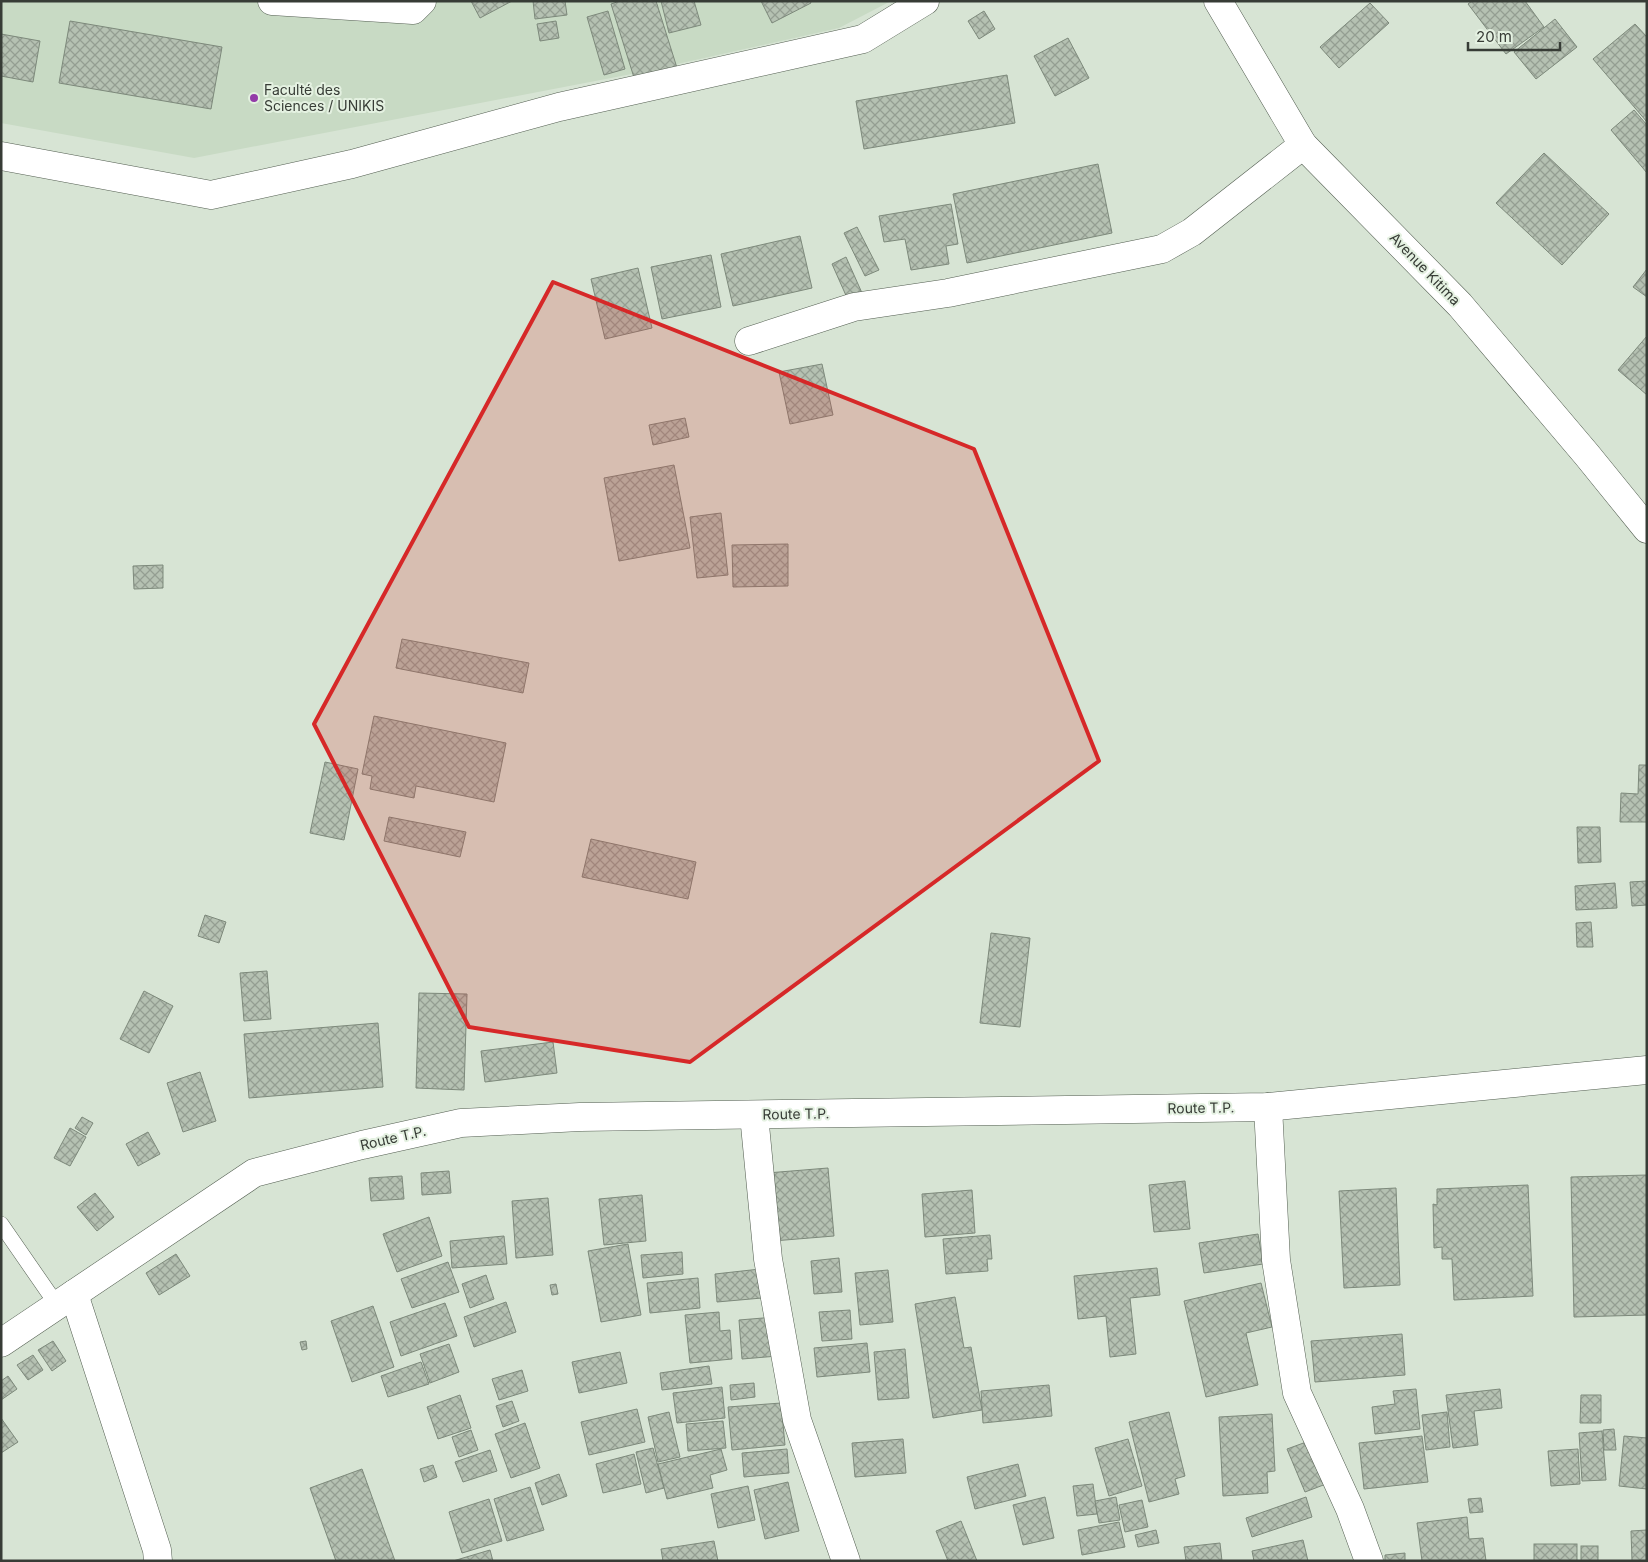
<svg xmlns="http://www.w3.org/2000/svg" width="1648" height="1562" viewBox="0 0 1648 1562" font-family="Inter,sans-serif">
  <style>
    .built { fill: #c8dac4 }
    .building { fill: url(#building-cross-hatch); stroke: #7d897b }
    .lines { fill: none; stroke-linecap: round; stroke-linejoin: round }
    .service-casing { stroke: #535e51; stroke-width: 16 }
    .minor-casing { stroke: #535e51; stroke-width: 29 }
    .tertiary-casing { stroke: #535e51; stroke-width: 29 }
    .service { stroke: #fff; stroke-width: 15 }
    .minor { stroke: #fff; stroke-width: 28 }
    .tertiary { stroke: #fff; stroke-width: 28 }
    .marked { fill: #d62828; fill-opacity: 0.2; stroke: #d62828; stroke-width: 4; stroke-linejoin: round }
    .poi-dot { fill: #933ba8; stroke: #e4f1e1; stroke-width: 2 }
    .labels { text-anchor: middle; stroke-width: 4; stroke-linejoin: round; paint-order: stroke }
    .poi-label { font-size: 14px; fill: #373c36; stroke: #e4f1e1; text-anchor: start }
    .street-label { font-size: 14px; fill: #373c36; stroke: #e4f1e1 }
  </style>
  <defs>
    <pattern id="building-cross-hatch" width="8" height="8" patternUnits="userSpaceOnUse" patternTransform="scale(1.25)"><rect width="8" height="8" fill="#b5c1b2"/><path d="M0 0l8 8M0 8l8-8" fill="none" stroke="#949e92"/></pattern>
  </defs>
  <rect width="100%" height="100%" fill="#d7e4d4"/>
  <path class="built" d="M1 1H891L839 28 637 73 194 158 1 123Z"/>
  <g class="building">
    <path d="M471 1H512L480 18Z"/>
    <path d="M533 1H565L567 15 535 19Z"/>
    <path d="M620 1H656L678 71 636 84 611 4Z"/>
    <path d="M661 1H694L701 25 669 33Z"/>
    <path d="M761 1H810L811 3 772 23Z"/>
    <path d="M1472 1H1525L1544 27 1506 54 1468 4Z"/>
    <path d="M1370 3 1389 23 1339 68 1320 47Z"/>
    <path d="M608 11 625 69 604 75 587 17Z"/>
    <path d="M984 11 995 29 979 39 968 21Z"/>
    <path d="M1555 19 1577 47 1536 79 1514 52Z"/>
    <path d="M70 21 222 47 211 109 59 83Z"/>
    <path d="M556 21 559 38 540 41 537 24Z"/>
    <path d="M1635 24 1647 37V122L1593 59Z"/>
    <path d="M1 34 40 41 33 82 1 76Z"/>
    <path d="M1068 38 1089 78 1055 96 1034 56Z"/>
    <path d="M1007 75 1015 123 864 149 856 101Z"/>
    <path d="M1634 110 1647 125V173L1611 130Z"/>
    <path d="M1544 153 1609 214 1562 265 1496 203Z"/>
    <path d="M1098 164 1112 233 967 263 953 194Z"/>
    <path d="M951 204 958 244 946 246 949 264 911 270 905 239 884 242 879 216Z"/>
    <path d="M857 227 879 270 865 276 844 233Z"/>
    <path d="M800 236 812 288 733 306 721 254Z"/>
    <path d="M711 255 721 307 662 319 651 267Z"/>
    <path d="M846 257 862 293 848 300 832 264Z"/>
    <path d="M638 268 652 328 605 339 591 279Z"/>
    <path d="M1647 269V297L1633 287Z"/>
    <path d="M1647 336V395L1618 370Z"/>
    <path d="M822 364 833 415 790 424 779 372Z"/>
    <path d="M685 418 689 437 653 445 649 425Z"/>
    <path d="M674 465 690 548 619 561 604 478Z"/>
    <path d="M721 513 728 575 697 578 690 517Z"/>
    <path d="M788 544V586L733 587 732 545Z"/>
    <path d="M163 565V588L134 589 133 566Z"/>
    <path d="M402 639 529 663 523 693 396 668Z"/>
    <path d="M374 716 506 743 494 802 416 786 414 798 370 789 372 776 362 774Z"/>
    <path d="M325 762 358 769 344 840 310 833Z"/>
    <path d="M1639 765H1647V822H1620L1621 793 1638 794Z"/>
    <path d="M389 817 466 832 460 857 384 841Z"/>
    <path d="M1577 827H1600L1601 862 1578 863Z"/>
    <path d="M591 839 696 862 688 899 582 877Z"/>
    <path d="M1647 881V905L1632 906 1630 882Z"/>
    <path d="M1615 883 1617 908 1576 910 1575 886Z"/>
    <path d="M205 915 226 922 219 943 198 936Z"/>
    <path d="M1591 922 1593 947H1577L1576 923Z"/>
    <path d="M991 933 1030 938 1020 1027 980 1023Z"/>
    <path d="M267 971 271 1019 244 1021 240 973Z"/>
    <path d="M144 991 173 1006 149 1053 120 1039Z"/>
    <path d="M419 993 467 994 464 1090 416 1088Z"/>
    <path d="M378 1023 383 1087 249 1098 244 1034Z"/>
    <path d="M553 1042 557 1073 485 1082 481 1051Z"/>
    <path d="M200 1072 216 1121 183 1132 167 1083Z"/>
    <path d="M82 1117 93 1123 86 1135 75 1128Z"/>
    <path d="M70 1128 86 1137 70 1166 54 1158Z"/>
    <path d="M148 1132 160 1154 138 1166 126 1144Z"/>
    <path d="M828 1168 834 1236 773 1241 767 1173Z"/>
    <path d="M449 1171 451 1193 422 1195 421 1173Z"/>
    <path d="M1647 1175V1315L1574 1317 1571 1177Z"/>
    <path d="M402 1176 404 1199 371 1201 369 1178Z"/>
    <path d="M1185 1181 1190 1229 1154 1232 1149 1185Z"/>
    <path d="M1528 1185 1533 1296 1454 1300 1452 1259H1442V1247L1434 1248 1433 1204 1437 1205V1189Z"/>
    <path d="M1396 1188 1400 1285 1344 1288 1339 1191Z"/>
    <path d="M972 1190 975 1233 925 1237 922 1194Z"/>
    <path d="M95 1193 114 1217 97 1231 77 1207Z"/>
    <path d="M642 1195 646 1241 604 1245 599 1199Z"/>
    <path d="M548 1198 553 1255 516 1258 512 1201Z"/>
    <path d="M429 1217 442 1256 397 1272 383 1234Z"/>
    <path d="M1258 1234 1263 1264 1204 1273 1199 1243Z"/>
    <path d="M990 1235 992 1259H987L988 1271 946 1274 943 1239Z"/>
    <path d="M504 1236 507 1264 452 1268 450 1241Z"/>
    <path d="M628 1244 641 1315 601 1322 588 1251Z"/>
    <path d="M682 1252 683 1274 643 1278 641 1255Z"/>
    <path d="M176 1254 190 1276 159 1295 146 1273Z"/>
    <path d="M839 1258 842 1292 814 1294 811 1261Z"/>
    <path d="M448 1262 459 1292 412 1308 401 1279Z"/>
    <path d="M1157 1268 1160 1295 1130 1298 1136 1354 1110 1357 1106 1316 1078 1319 1074 1276Z"/>
    <path d="M760 1269 762 1298 717 1302 715 1274Z"/>
    <path d="M888 1270 893 1322 860 1325 855 1273Z"/>
    <path d="M486 1275 494 1299 470 1308 462 1284Z"/>
    <path d="M698 1278 700 1308 650 1313 647 1283Z"/>
    <path d="M1261 1283 1272 1327 1246 1333 1258 1385 1206 1397 1184 1301Z"/>
    <path d="M556 1284 558 1294 552 1295 550 1285Z"/>
    <path d="M955 1297 964 1348 971 1347 982 1410 933 1418 915 1304Z"/>
    <path d="M506 1302 516 1332 474 1347 464 1317Z"/>
    <path d="M445 1303 457 1336 401 1356 390 1322Z"/>
    <path d="M373 1306 394 1367 352 1382 331 1321Z"/>
    <path d="M850 1310 852 1339 822 1341 819 1312Z"/>
    <path d="M719 1312 720 1331 730 1330 732 1359 690 1363 685 1315Z"/>
    <path d="M775 1317 778 1356 742 1359 739 1320Z"/>
    <path d="M1402 1334 1405 1375 1315 1382 1311 1341Z"/>
    <path d="M53 1341 66 1361 52 1371 38 1350Z"/>
    <path d="M306 1341 307 1349 302 1350 300 1342Z"/>
    <path d="M867 1343 870 1372 817 1377 814 1348Z"/>
    <path d="M449 1344 459 1372 430 1383 420 1354Z"/>
    <path d="M905 1349 909 1398 878 1400 874 1352Z"/>
    <path d="M620 1352 627 1383 579 1393 572 1362Z"/>
    <path d="M33 1355 43 1370 28 1380 17 1365Z"/>
    <path d="M421 1362 429 1384 388 1397 381 1376Z"/>
    <path d="M709 1366 712 1384 662 1390 660 1373Z"/>
    <path d="M522 1370 528 1391 499 1400 492 1379Z"/>
    <path d="M8 1376 17 1389 1 1400V1381Z"/>
    <path d="M754 1383 755 1397 731 1400 730 1385Z"/>
    <path d="M1049 1385 1052 1416 983 1423 981 1391Z"/>
    <path d="M722 1387 725 1418 677 1423 673 1393Z"/>
    <path d="M1416 1389 1420 1429 1375 1434 1372 1407 1395 1404 1393 1391Z"/>
    <path d="M1500 1389 1502 1408 1474 1411 1478 1445 1453 1448 1446 1395Z"/>
    <path d="M460 1395 471 1428 438 1439 427 1407Z"/>
    <path d="M1581 1395H1601V1423H1580Z"/>
    <path d="M512 1401 519 1421 503 1427 496 1406Z"/>
    <path d="M781 1403 785 1445 732 1450 728 1407Z"/>
    <path d="M637 1409 645 1442 589 1455 581 1422Z"/>
    <path d="M669 1412 680 1457 658 1462 648 1417Z"/>
    <path d="M1169 1412 1185 1476 1175 1479 1179 1494 1149 1502 1129 1422Z"/>
    <path d="M1447 1412 1450 1447 1426 1450 1422 1415Z"/>
    <path d="M1272 1414 1275 1471 1267 1472 1268 1493 1223 1496 1219 1417Z"/>
    <path d="M1 1418 18 1442 1 1453Z"/>
    <path d="M723 1421 726 1448 688 1451 686 1424Z"/>
    <path d="M525 1423 540 1468 511 1478 495 1434Z"/>
    <path d="M1614 1429 1616 1450H1604L1603 1430Z"/>
    <path d="M471 1430 478 1450 459 1457 452 1437Z"/>
    <path d="M1602 1431 1606 1480 1582 1481 1579 1433Z"/>
    <path d="M1422 1436 1428 1482 1364 1489 1359 1443Z"/>
    <path d="M1624 1436 1647 1438V1489L1619 1486Z"/>
    <path d="M903 1439 906 1473 855 1477 852 1443Z"/>
    <path d="M1128 1439 1142 1486 1109 1496 1095 1448Z"/>
    <path d="M1309 1441 1326 1484 1305 1492 1287 1449Z"/>
    <path d="M653 1448 664 1488 646 1493 636 1452Z"/>
    <path d="M721 1449 727 1470 710 1475 713 1488 667 1499 658 1464Z"/>
    <path d="M787 1449 789 1473 744 1477 742 1453Z"/>
    <path d="M1578 1449 1580 1484 1551 1486 1548 1451Z"/>
    <path d="M490 1450 497 1471 463 1482 455 1462Z"/>
    <path d="M634 1454 641 1484 603 1493 596 1464Z"/>
    <path d="M1018 1464 1026 1496 975 1509 967 1477Z"/>
    <path d="M433 1465 437 1477 424 1482 420 1469Z"/>
    <path d="M362 1469 395 1561H336L310 1488Z"/>
    <path d="M559 1474 567 1496 542 1505 535 1483Z"/>
    <path d="M788 1482 799 1531 765 1539 754 1490Z"/>
    <path d="M1093 1484 1097 1514 1077 1516 1073 1486Z"/>
    <path d="M748 1486 755 1520 718 1528 711 1494Z"/>
    <path d="M530 1487 544 1530 507 1541 494 1499Z"/>
    <path d="M1045 1497 1054 1538 1023 1545 1013 1505Z"/>
    <path d="M1116 1497 1120 1520 1099 1523 1095 1501Z"/>
    <path d="M1306 1497 1312 1517 1252 1537 1246 1518Z"/>
    <path d="M1481 1498 1483 1512 1470 1513 1468 1499Z"/>
    <path d="M489 1499 502 1541 462 1553 449 1512Z"/>
    <path d="M1142 1500 1148 1527 1125 1532 1119 1505Z"/>
    <path d="M1467 1517 1469 1539 1483 1538 1486 1561H1422L1417 1523Z"/>
    <path d="M961 1521 977 1561H948L936 1531Z"/>
    <path d="M1119 1522 1125 1547 1082 1555 1078 1530Z"/>
    <path d="M1156 1530 1159 1543 1138 1547 1135 1535Z"/>
    <path d="M1647 1530V1561H1632L1631 1531Z"/>
    <path d="M1303 1540 1308 1561H1254L1252 1551Z"/>
    <path d="M714 1541 718 1561H663L661 1549Z"/>
    <path d="M1220 1543 1222 1561H1186L1184 1547Z"/>
    <rect x="1534" y="1544" width="43" height="17"/>
    <rect x="1581" y="1546" width="17" height="15"/>
    <path d="M490 1550 493 1561H453Z"/>
    <path d="M1405 1553V1561H1385V1555Z"/>
  </g>
  <g class="lines">
    <defs>
      <path id="service" d="M1 1224 57 1305"/>
      <g id="minor">
        <path d="M272 1 413 10 422 1"/>
        <path d="M1218 1 1303 145 1460 305 1587 455 1647 529"/>
        <path d="M1 156 211 195 352 164 559 107 863 39 925 1"/>
        <path d="M749 341 854 307 948 293 1162 249 1192 232 1303 145"/>
        <path d="M1268 1107 1276 1260 1297 1393 1350 1509 1369 1561"/>
        <path d="M754 1115 768 1259 797 1420 846 1561"/>
        <path d="M74 1294 157 1550 158 1561"/>
      </g>
      <path id="tertiary" d="M1 1343 254 1173 362 1145 461 1123 580 1117 1268 1107 1647 1070"/>
    </defs>
    <use href="#service" class="service-casing"/>
    <use href="#minor" class="minor-casing"/>
    <use href="#tertiary" class="tertiary-casing"/>
    <use href="#service" class="service"/>
    <use href="#minor" class="minor"/>
    <use href="#tertiary" class="tertiary"/>
  </g>
  <path class="marked" d="M553 282 974 449 1099 761 690 1062 469 1027 314 724Z"/>
  <circle class="poi-dot" cx="254" cy="98" r="5"/>
  <g class="labels">
    <g class="poi-label">
      <text x="264" y="95">Faculté des<tspan x="264" dy="16">Sciences / UNIKIS</tspan></text>
    </g>
    <g class="street-label">
      <text transform="translate(1425 269) rotate(46)" y="5">Avenue Kitima</text>
      <text transform="translate(1201 1108) rotate(-1)" y="5">Route T.P.</text>
      <text transform="translate(796 1114) rotate(-1)" y="5">Route T.P.</text>
      <text transform="translate(393 1138) rotate(-13)" y="5">Route T.P.</text>
    </g>
  </g>
  <rect width="1648" height="1562" fill="none" stroke="#373c36" stroke-width="5"/>
  <path d="M1468 42v8h92v-8" fill="none" stroke="#373c36" stroke-width="2.5"/>
  <text x="1476" y="42" font-size="15" fill="#373c36" stroke="#e4f1e1" stroke-width="4" paint-order="stroke">20 m</text>
</svg>
